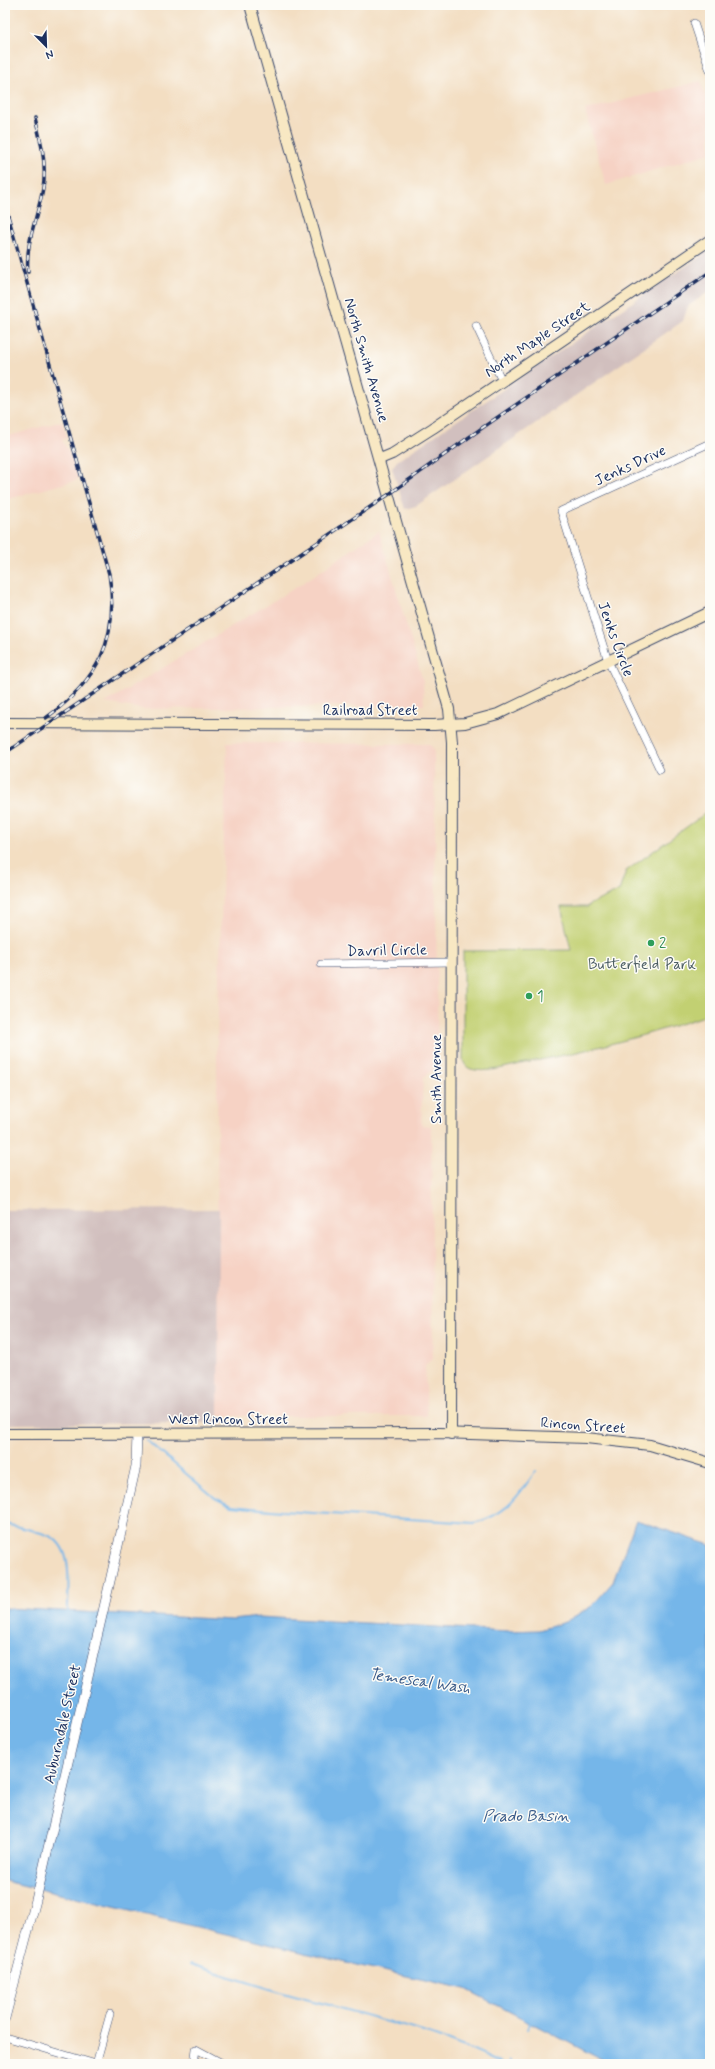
<svg xmlns="http://www.w3.org/2000/svg" width="715" height="2069" viewBox="0 0 715 2069" font-family="Mynerve,sans-serif">
  <style>
    .built { fill: #f6d2c4 }
    .industrial { fill: #d1bfbe }
    .green { fill: #c2d072; stroke: #6e8068 }
    .water { fill: #74b6e9; stroke: #4872a4 }
    .lines { fill: none; stroke-linecap: round; stroke-linejoin: round }
    .stream { stroke: #74b6e9; stroke-width: 2 }
    .minor-casing { stroke: #3b496d; stroke-width: 8 }
    .tertiary-casing { stroke: #3b496d; stroke-width: 10 }
    .secondary-casing { stroke: #3b496d; stroke-width: 12 }
    .minor { stroke: #fff; stroke-width: 7 }
    .tertiary { stroke: #fff; stroke-width: 9 }
    .secondary { stroke: #f8e8c3; stroke-width: 10 }
    .rail-casing { stroke: #1b2f5e; stroke-width: 3.5 }
    .rail { stroke: #fdfcf7; stroke-width: 2; stroke-dasharray: 6; stroke-linecap: butt }
    .leisure-dot { fill: #2e9e5b; stroke: #fdfcf7; stroke-width: 1.5 }
    .labels { text-anchor: middle; stroke-width: 3; stroke-linejoin: round; paint-order: stroke }
    .street-label { font-size: 15px; fill: #1b2f5e; stroke: #fdfcf7 }
    .leisure-label { font-size: 15px; fill: #27864d; stroke: #fdfcf7; text-anchor: start }
    .park-label { font-size: 15px; fill: #4d5f64; stroke: #fdfcf7 }
    .water-label { font-size: 16px; font-style: italic; fill: #365888; stroke: #fdfcf7 }
  </style>
  <rect width="100%" height="100%" fill="#fdfcf7"/>
  <filter id="ink" filterUnits="userSpaceOnUse"><feTurbulence type="fractalNoise" baseFrequency=".025" numOctaves="2"/><feDisplacementMap in="SourceGraphic" scale="8" xChannelSelector="R" yChannelSelector="G"/><feConvolveMatrix kernelMatrix="1 2 1 2 8 2 1 2 1" color-interpolation-filters="sRGB"/></filter>
  <filter id="wash" filterUnits="userSpaceOnUse"><feTurbulence type="fractalNoise" baseFrequency=".012" numOctaves="4" result="noise"/><feDisplacementMap in="SourceGraphic" scale="16" xChannelSelector="R" yChannelSelector="G"/><feGaussianBlur stdDeviation="0.9" result="paint"/><feColorMatrix in="noise" values="0 0 0 0 0 0 0 0 0 0 0 0 0 0 0 0 0 1.4 0 .05"/><feComposite in="paint" operator="in"/></filter>
  <g filter="url(#wash)">
    <rect width="100%" height="100%" fill="#f3dec2"/>
    <g class="built">
      <path d="M701 81 710 112V153L606 185 585 110Z"/>
      <path d="M62 421 67 438 62 440 73 460 78 476 77 480 5 500V437Z"/>
      <path d="M379 531 423 681 424 705 143 709 105 703 303 583Z"/>
      <path d="M227 743 429 744 434 749 438 1067 423 1077 421 1125 431 1126 433 1359 425 1365 427 1416H218L217 1040Z"/>
    </g>
    <g class="industrial">
      <path d="M710 250V291L688 306 683 321 416 506 405 509 392 468 397 461Z"/>
      <path d="M219 1209 218 1423 5 1424V1210Z"/>
    </g>
    <path class="green" d="M710 810V1014C650 1035 587 1051 525 1063 510 1066 485 1074 471 1069 467 1068 464 1064 463 1060V951L571 950 561 907H588V905L619 891 626 871Z"/>
    <path class="water" d="M636 1520 710 1545V2064H610L466 1989 347 1963 5 1881V1608L233 1620 259 1617 508 1631 539 1630 565 1622 592 1606 613 1582Z"/>
    <g class="lines">
      <g class="stream">
        <path d="M146 1440 215 1498 231 1506 281 1511 474 1523C508 1514 517 1497 536 1471"/>
        <path d="M5 1524C19 1527 34 1530 47 1535 76 1546 67 1589 68 1614"/>
        <path d="M190 1964C234 1978 277 1992 321 2003 385 2021 441 2033 501 2064"/>
        <path d="M527 2028 531 2021"/>
        <path d="M509 2064 510 2061"/>
      </g>
    </g>
  </g>
  <g filter="url(#ink)">
    <g class="lines">
      <defs>
        <g id="minor">
          <path d="M694 23 710 71"/>
          <path d="M476 326 502 381"/>
          <path d="M660 770 608 661 561 511 710 443"/>
          <path d="M321 964 452 962"/>
          <path d="M5 2037 96 2064"/>
          <path d="M96 2064 110 2014"/>
          <path d="M194 2064 196 2049 224 2064"/>
        </g>
        <path id="tertiary" d="M5 2018 36 1900 108 1590 136 1466 137 1434"/>
        <g id="secondary">
          <path d="M250 5 449 709 452 742 451 1434"/>
          <path d="M380 459 392 454 433 428 710 240"/>
          <path d="M5 723 434 725 465 723 498 714 710 612"/>
          <path d="M5 1434 440 1433 586 1438 650 1445 710 1463"/>
        </g>
      </defs>
      <use href="#minor" class="minor-casing"/>
      <use href="#tertiary" class="tertiary-casing"/>
      <use href="#secondary" class="secondary-casing"/>
      <use href="#minor" class="minor"/>
      <use href="#tertiary" class="tertiary"/>
      <use href="#secondary" class="secondary"/>
      <defs>
        <g id="rail">
          <path d="M5 205 109 574C120 639 98 680 46 718"/>
          <path d="M28 272C25 242 38 217 43 188 47 164 41 141 35 118"/>
          <path d="M5 753 388 495 482 428 710 272"/>
        </g>
      </defs>
      <use href="#rail" class="rail-casing"/>
      <use href="#rail" class="rail"/>
    </g>
  </g>
  <g class="leisure-dot">
    <circle cx="651" cy="943" r="4"/>
    <circle cx="529" cy="996" r="4"/>
  </g>
  <g class="labels">
    <g class="street-label">
      <text transform="translate(537 339) rotate(-34)" y="5">North Maple Street</text>
      <text transform="translate(367 360) rotate(74)" y="5">North Smith Avenue</text>
      <text transform="translate(630 465) rotate(-25)" y="5">Jenks Drive</text>
      <text transform="translate(616 639) rotate(70)" y="5">Jenks Circle</text>
      <text x="370" y="715">Railroad Street</text>
      <text transform="translate(387 950) rotate(-1)" y="5">Davril Circle</text>
      <text transform="translate(436 1079) rotate(-90)" y="5">Smith Avenue</text>
      <text x="228" y="1424">West Rincon Street</text>
      <text transform="translate(583 1425) rotate(4)" y="5">Rincon Street</text>
      <text transform="translate(62 1724) rotate(-77)" y="5">Auburndale Street</text>
    </g>
    <g class="leisure-label">
      <text x="659" y="948">2</text>
      <text x="537" y="1001">1</text>
    </g>
    <g class="park-label">
      <text x="642" y="969">Butterfield Park</text>
    </g>
    <g class="water-label">
      <text transform="translate(420 1680) rotate(8)" y="6">Temescal Wash</text>
      <text x="526" y="1821">Prado Basin</text>
    </g>
  </g>
  <rect width="715" height="2069" fill="none" stroke="#fdfcf7" stroke-width="20"/>
  <g transform="translate(46 46) rotate(157)" stroke="#fdfcf7" stroke-width="3" paint-order="stroke">
  <path d="M0-3L7 15L0 10L-7 15Z" fill="#1b2f5e"/>
  <text y="-6" font-size="11" font-weight="bold" text-anchor="middle" fill="#1b2f5e">N</text>
  </g>
</svg>
